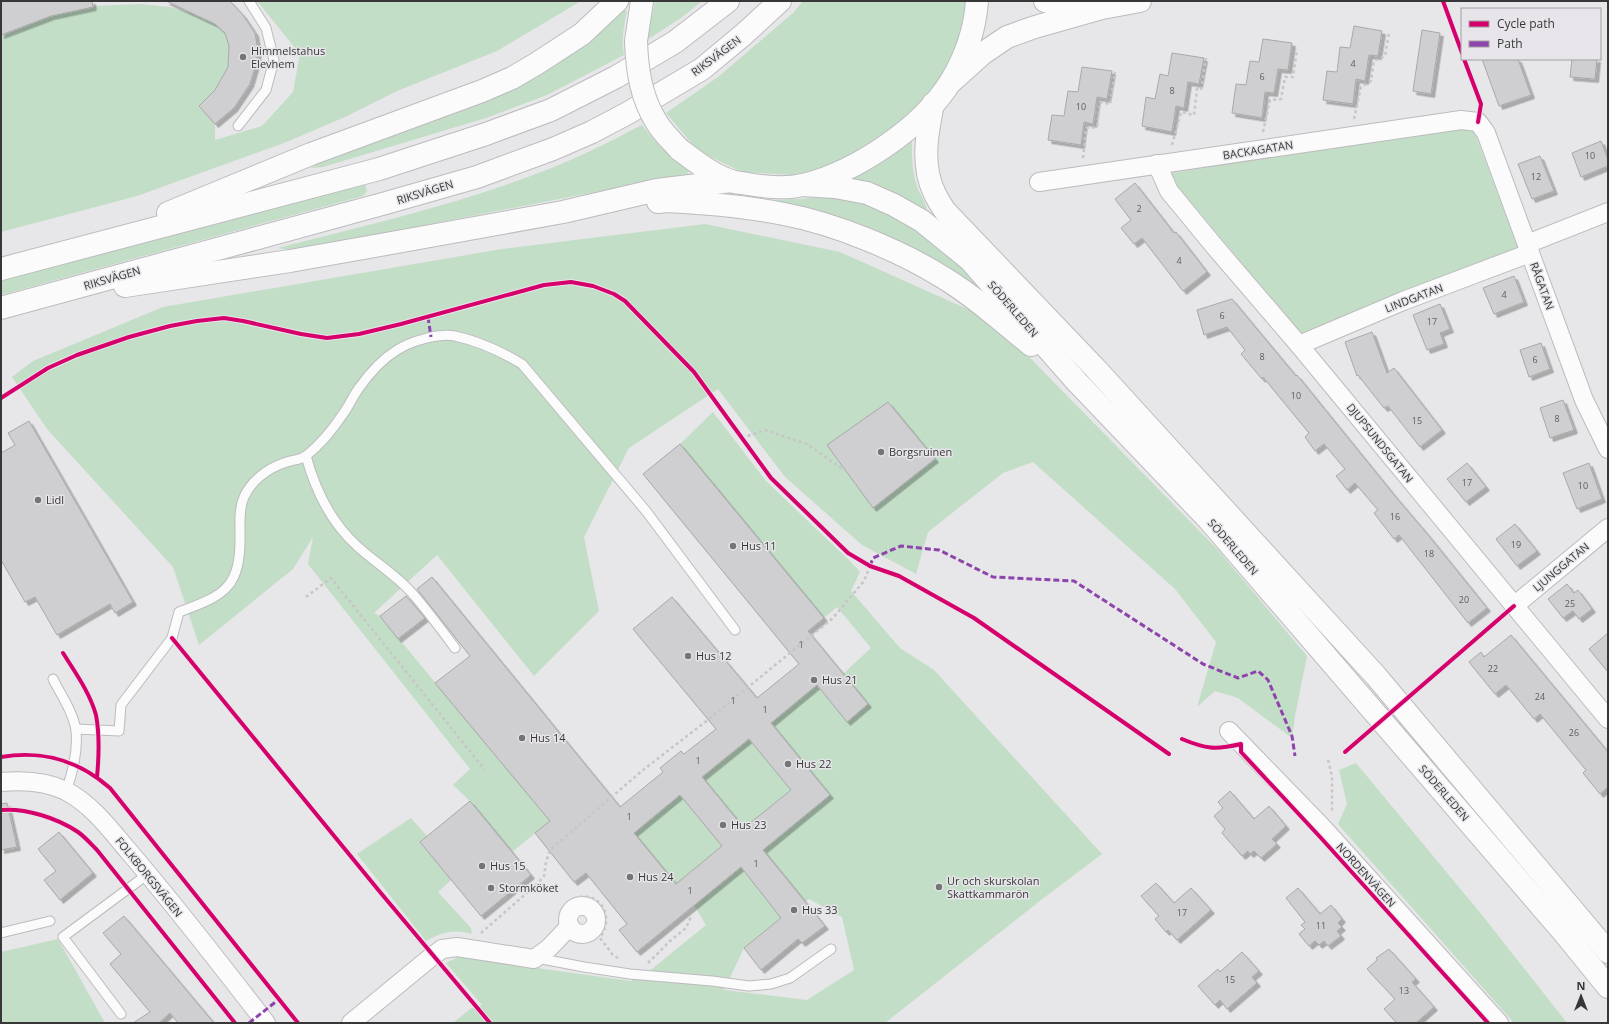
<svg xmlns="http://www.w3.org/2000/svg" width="1609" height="1024" viewBox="0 0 1609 1024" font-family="'Open Sans',sans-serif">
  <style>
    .green { fill: #c3dec7 }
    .building { fill: #cfced0; stroke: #a9a8aa; fill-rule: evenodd; filter: url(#shadow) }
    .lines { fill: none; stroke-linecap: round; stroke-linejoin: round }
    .service-casing { stroke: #bcbbbd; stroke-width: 11 }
    .minor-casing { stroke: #bcbbbd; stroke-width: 20 }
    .tertiary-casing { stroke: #bcbbbd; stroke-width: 24 }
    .trunk-casing { stroke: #bcbbbd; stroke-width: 24 }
    .path { stroke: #c7c6c7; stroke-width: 2.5; stroke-dasharray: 3 3; stroke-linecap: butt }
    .service { stroke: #fbfbfc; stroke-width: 9 }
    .minor { stroke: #fbfbfc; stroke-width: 18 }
    .tertiary { stroke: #fbfbfc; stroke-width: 22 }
    .trunk { stroke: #fbfbfc; stroke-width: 22 }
    .trunk-bridge-casing { stroke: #bcbbbd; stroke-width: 24; stroke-linecap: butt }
    .trunk-bridge { stroke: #fbfbfc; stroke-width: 22 }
    .quiet { stroke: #8e44ad; stroke-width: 3; stroke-dasharray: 6 3; stroke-linecap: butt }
    .cycleway-casing { stroke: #e7e5e9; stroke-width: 6 }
    .cycleway { stroke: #d6006c; stroke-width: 4 }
    .poi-dot { fill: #757476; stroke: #e7e5e9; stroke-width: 1.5 }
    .labels { text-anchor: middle; stroke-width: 3; stroke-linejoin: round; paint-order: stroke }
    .number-label { font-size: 9px; fill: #5d5d5e }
    .poi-label { font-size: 11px; fill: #373738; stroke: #e7e5e9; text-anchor: start }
    .street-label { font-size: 11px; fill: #373738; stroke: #e7e5e9 }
  </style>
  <defs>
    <filter id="shadow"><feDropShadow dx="3.5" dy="3.5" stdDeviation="0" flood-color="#0004"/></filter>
  </defs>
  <rect width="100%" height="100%" fill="#e7e6e8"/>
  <g class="green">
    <path d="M257 1H581L497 51 397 91 345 117 284 143 137 196 1 232V36L51 16 95 6 140 4 170 7 191 13 215 24 225 33 229 46 228 67 215 90 199 106 215 124V140L262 126 293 92 300 54Z"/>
    <path d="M655 1H702L681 18 647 40Z"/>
    <path d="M803 1H967L959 43 940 82 902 126 866 150 825 168 791 175 742 172 698 151 666 113 718 77 793 13Z"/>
    <path d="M621 9 627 11C624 26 621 40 624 55L547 95 486 118 323 167 311 168 328 156 413 124Z"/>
    <path d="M1471 123 1518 248 1302 335 1167 174Z"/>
    <path d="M642 125C655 143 670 157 689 170L688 174 292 251 278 248C366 225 456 205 541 172 576 159 609 142 642 125Z"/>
    <path d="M912 135C912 152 911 169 917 186 920 196 928 204 927 215L846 179Z"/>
    <path d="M359 184 365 185 367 191 363 196 1 295V280Z"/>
    <path d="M829 196 865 203 897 217 934 240 980 284 983 293 773 204 770 200 800 199Z"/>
    <path d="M705 224 840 252 994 321 1218 550 1307 656 1295 716 1292 738 1238 698 1215 691 1197 707 1216 642 1175 589 1033 462 1003 473 928 532 916 574 862 545 785 477 718 389 629 448 584 537 599 611 534 676 437 555 374 613 380 616 550 821 512 852 470 801 453 785 470 769 308 564 313 537 293 569 199 645 173 567 47 429 12 377 33 361 163 307 502 249Z"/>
    <path d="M713 412 766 481 852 563 860 572 851 591 900 648 934 670 1102 854 1041 900 885 1023H453L470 1009 482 1005 446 963 458 957 631 981 652 969 706 925 694 905 749 861 781 918 744 948 724 990 807 1000 854 970 842 917 809 899 806 902 772 861 754 856 830 795 764 714 780 716 817 685 847 722 868 704 843 674 871 648 837 607 824 618 680 444Z"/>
    <path d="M749 739 791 790 745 829 702 776Z"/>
    <path d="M1356 763 1482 915 1567 1023H1514L1338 824 1347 804 1339 770Z"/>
    <path d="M680 795 722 846 676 885 634 833Z"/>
    <path d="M411 818 427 836 420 842 451 880 438 892 471 928 472 934C452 929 443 932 426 941L357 854Z"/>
    <path d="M58 939 105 1023H1V952Z"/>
  </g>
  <g class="building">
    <path d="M1 1H92L93 7 51 16 1 35Z"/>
    <path d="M166 1H230L243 15 255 33 258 51 256 64 250 84 234 108 215 124 199 106 215 90 228 67 229 46 225 33 215 24Z"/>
    <path d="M1354 26 1382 31 1378 56 1369 55 1365 81 1356 79 1353 104 1323 100 1327 71 1337 72 1340 47 1350 48Z"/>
    <path d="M1422 30 1440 33 1431 94 1413 91Z"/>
    <path d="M1263 39 1292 43 1288 70 1278 69 1274 93 1265 92 1262 118 1232 113 1236 84 1246 85 1250 61 1259 62Z"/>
    <path d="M1172 53 1204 58 1199 84 1188 82 1184 108 1176 106 1172 132 1142 126 1146 97 1155 99 1160 74 1168 76Z"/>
    <path d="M1482 59H1518L1531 95 1499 106Z"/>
    <path d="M1572 59H1597L1595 79 1570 77Z"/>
    <path d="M1082 67 1112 71 1107 99 1097 97 1093 124 1084 122 1081 145 1048 140 1052 115 1064 116 1068 91 1078 92Z"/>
    <path d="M1601 141 1608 160V166L1581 177 1572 153Z"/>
    <path d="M1540 156 1554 191 1532 199 1518 164Z"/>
    <path d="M1135 183 1174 233 1176 232 1207 272 1183 291 1142 238 1134 244 1121 228 1131 220 1115 199Z"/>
    <path d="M1514 276 1524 302 1494 314 1483 288Z"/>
    <path d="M1232 299 1296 376 1297 375 1395 496 1429 536 1487 608 1468 623 1399 535 1394 539 1374 513 1378 510 1355 483 1347 490 1336 476 1345 469 1324 444 1315 451 1305 437 1309 433 1263 377 1262 379 1241 354 1245 350 1227 327 1204 335 1197 310Z"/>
    <path d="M1440 304 1450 329 1440 333 1444 344 1427 350 1413 315Z"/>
    <path d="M1372 332 1387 373 1394 368 1442 430 1420 447 1388 406 1384 408 1358 375 1357 376 1345 342Z"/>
    <path d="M1541 343 1550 369 1529 377 1520 350Z"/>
    <path d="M1563 400 1574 430 1550 438 1540 408Z"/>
    <path d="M888 402 935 459 873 508 827 445Z"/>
    <path d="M29 421 133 602 115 613 110 604 57 635 35 597 25 602 1 560V453L15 445 8 433Z"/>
    <path d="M680 444 824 618 808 631 868 704 847 722 817 685 771 723 830 795 763 850 825 926 802 943 798 939 761 970 744 948 781 918 741 867 637 952 619 930 627 924 586 873 574 882 535 833 550 821 435 683 470 656 417 589 432 577 620 807 663 772 660 768 681 751 684 754 716 729 633 629 672 597 757 698 799 664 643 474ZM749 739 791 790 744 828 702 777ZM680 795 722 846 676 884 634 833Z"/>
    <path d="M1467 463 1486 487 1466 502 1447 479Z"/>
    <path d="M1589 463 1602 499 1577 509 1563 473Z"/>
    <path d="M1515 524 1537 551 1517 566 1496 539Z"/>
    <path d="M1567 584 1574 593 1578 590 1592 609 1579 619 1573 611 1563 618 1548 599Z"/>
    <path d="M406 596 425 618 398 639 380 616Z"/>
    <path d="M1608 633V672L1589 649Z"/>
    <path d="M1511 635 1608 752V787L1600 794 1583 773 1586 770 1540 714 1534 719 1506 685 1495 694 1469 662 1481 652 1484 657Z"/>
    <path d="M1230 791 1254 819 1269 806 1286 826 1272 839 1277 844 1261 858 1254 851 1250 854 1248 851 1242 856 1222 833 1225 829 1214 816 1223 808 1218 802Z"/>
    <path d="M470 801 531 875 481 916 420 842Z"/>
    <path d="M7 803 17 847 1 850V804Z"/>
    <path d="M59 832 93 873 60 900 44 880 56 871 38 849Z"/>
    <path d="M1156 883 1174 903 1191 888 1211 910 1177 940 1168 930 1166 932 1155 919 1159 916 1141 896Z"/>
    <path d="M1298 888 1320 914 1331 905 1342 919 1338 923 1342 927 1337 931 1341 936 1328 946 1324 941 1319 945 1315 941 1309 946 1299 934 1305 929 1301 925 1305 922 1286 898Z"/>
    <path d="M124 916 167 967 214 1023H178L170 1013 159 1023H133L150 1012 110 964 121 954 103 933Z"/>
    <path d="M1389 949 1416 979 1412 982 1434 1007 1416 1023H1397L1384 1009 1395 999 1367 969 1377 960 1376 958Z"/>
    <path d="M1242 952 1259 971 1252 977 1257 983 1227 1009 1220 1000 1215 1005 1198 986 1218 969 1220 972Z"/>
  </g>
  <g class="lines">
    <defs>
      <g id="service">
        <path d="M238 126 266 90 274 60 266 28 249 1"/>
        <path d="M306 456C315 489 331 522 356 545 374 562 395 574 412 593 427 610 441 629 455 648"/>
        <path d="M53 679C61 695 73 712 76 730 78 751 73 772 66 791"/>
        <path d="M76 729 119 731 121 705 172 638 179 612C226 595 241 587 240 533 240 521 239 508 244 497 251 481 268 468 284 463 291 460 302 460 307 455 321 444 333 429 343 414 349 406 353 396 359 388 369 374 382 359 397 350 411 341 439 333 455 336 478 341 502 352 522 364L646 511 735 630"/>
        <path d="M1 933 50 921"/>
        <path d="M537 958 584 967 630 974 712 981 749 986 771 984 790 978 831 949"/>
        <path d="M121 1014 63 937 148 874"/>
      </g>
      <g id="minor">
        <path d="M1157 164 1169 191 1215 247 1299 345 1608 719"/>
        <path d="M1039 182 1461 120 1478 122 1486 133 1584 400 1608 449"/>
        <path d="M1527 244 1608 212"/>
        <path d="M1299 345 1403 301 1530 253"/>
        <path d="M1514 606 1608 528"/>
        <path d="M1229 731 1323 828 1499 1023"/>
        <path d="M1 782C23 780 46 781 66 791 94 806 112 832 131 854 178 909 222 966 266 1023"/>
        <circle cx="582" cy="920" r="14"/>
        <path d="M351 1023 430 958 442 949 457 947 534 959 549 948 570 926"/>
      </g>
      <g id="tertiary">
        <path d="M1045 1 1064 6 1087 7"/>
        <path d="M952 81 982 54 1007 37 1035 27 1102 8 1140 1"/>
      </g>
      <g id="trunk">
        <path d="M636 41 642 1"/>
        <path d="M933 104C927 133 921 164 934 192 937 199 941 205 945 211L1095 368 1376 676 1608 952"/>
        <path d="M679 149C695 161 711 174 731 181 736 183 743 183 748 184 765 187 786 189 803 185 856 172 922 128 951 81 966 56 975 29 977 1"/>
        <path d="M802 185 835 187 867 193 894 205 922 221 970 260 1077 382 1209 520 1565 934 1608 987"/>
        <path d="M658 202 666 201C706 203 745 206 784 214 836 224 899 250 944 278 975 297 1003 322 1031 345"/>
        <path d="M168 213 311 154 482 91 512 78 536 64 582 34 617 1"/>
        <path d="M1 269 379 169 486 134 551 110 616 77 675 42 728 1"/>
        <path d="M125 286 290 261 397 242 563 212 657 190 731 181"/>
        <path d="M1 308 386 203 477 177 553 149 592 132 628 113 702 69 743 35 780 1"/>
      </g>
    </defs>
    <use href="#service" class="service-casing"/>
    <use href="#minor" class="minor-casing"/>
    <use href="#tertiary" class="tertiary-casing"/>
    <use href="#trunk" class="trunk-casing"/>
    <g class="path">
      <path d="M1354 119 1361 87 1371 81 1374 61 1385 56 1389 33"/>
      <path d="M1263 132 1270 100 1281 99 1285 77H1293L1297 49"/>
      <path d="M1172 145 1181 112 1194 115 1197 89 1201 90 1206 58"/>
      <path d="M1083 158 1086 128 1097 127 1100 102 1110 104 1115 72"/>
      <path d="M742 438 765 430 807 444 844 470"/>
      <path d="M306 597 331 578 485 770"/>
      <path d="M181 649 423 943"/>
      <path d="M1328 760 1332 776V813"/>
      <path d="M561 911C579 880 622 903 600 938L613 955 618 958"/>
      <path d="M481 933 537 884 544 876 546 862 550 850 643 770 704 723 833 618 864 581 870 566"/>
      <path d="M648 963 671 940 686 928 691 917"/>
      <path d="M444 968 490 1023"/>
    </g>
    <use href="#service" class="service"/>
    <use href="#minor" class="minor"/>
    <use href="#tertiary" class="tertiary"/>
    <use href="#trunk" class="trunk"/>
    <defs>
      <path id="trunk-bridge" d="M636 41C637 70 641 98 657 123 663 133 672 141 679 149"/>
    </defs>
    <use href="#trunk-bridge" class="trunk-bridge-casing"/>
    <use href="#trunk-bridge" class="trunk-bridge"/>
    <g class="quiet">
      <path d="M428 317 431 337"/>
      <path d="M870 566 873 558 901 546 939 550 993 577 1074 581 1203 664 1238 678 1258 671 1268 680 1292 736 1295 756"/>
      <path d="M249 1023 278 1000"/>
    </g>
    <defs>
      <g id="cycleway">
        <path d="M1443 1 1462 53"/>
        <path d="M1464 59 1481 104 1478 122"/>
        <path d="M1 398 48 368 77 355 129 337 170 326 197 321 224 318 243 321 301 334 327 338 359 334 401 324 544 285 571 282 593 286 614 294 625 301 694 372 771 478 848 553 870 566 899 576 974 618 1169 754"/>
        <path d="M172 638 380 892 490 1023"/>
        <path d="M63 653C75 672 90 693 96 715 100 736 99 756 97 777"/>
        <path d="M1182 739C1206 749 1215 750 1241 744V752L1321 838 1488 1023"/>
        <path d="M1345 752 1514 606"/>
        <path d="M1 757C43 750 78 760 110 788L298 1023"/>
        <path d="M1 810C26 808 57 818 78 832 85 837 91 844 97 850L235 1023"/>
      </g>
    </defs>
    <use href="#cycleway" class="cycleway-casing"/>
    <use href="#cycleway" class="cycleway"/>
  </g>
  <g class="poi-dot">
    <circle cx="243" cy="57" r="4"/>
    <circle cx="881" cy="452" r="4"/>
    <circle cx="38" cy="500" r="4"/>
    <circle cx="733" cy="546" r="4"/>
    <circle cx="688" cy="656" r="4"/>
    <circle cx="814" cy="680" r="4"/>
    <circle cx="522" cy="738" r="4"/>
    <circle cx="788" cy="764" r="4"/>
    <circle cx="723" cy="825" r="4"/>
    <circle cx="482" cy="866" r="4"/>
    <circle cx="630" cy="877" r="4"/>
    <circle cx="939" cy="887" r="4"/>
    <circle cx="491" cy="888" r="4"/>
    <circle cx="794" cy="910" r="4"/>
  </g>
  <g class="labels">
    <g class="number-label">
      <text x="1353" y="67">4</text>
      <text x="1262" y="80">6</text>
      <text x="1172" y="94">8</text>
      <text x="1081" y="110">10</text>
      <text x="1590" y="159">10</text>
      <text x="1536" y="180">12</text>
      <text x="1139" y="212">2</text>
      <text x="1179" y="264">4</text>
      <text x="1504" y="298">4</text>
      <text x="1222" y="319">6</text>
      <text x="1432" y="325">17</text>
      <text x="1262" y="360">8</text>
      <text x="1535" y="363">6</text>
      <text x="1296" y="399">10</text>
      <text x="1557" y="422">8</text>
      <text x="1417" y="424">15</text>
      <text x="1467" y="486">17</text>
      <text x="1583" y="489">10</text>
      <text x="1395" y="520">16</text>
      <text x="1516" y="548">19</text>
      <text x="1429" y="557">18</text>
      <text x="1464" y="603">20</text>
      <text x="1570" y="607">25</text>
      <text x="801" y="648">1</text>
      <text x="1493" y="672">22</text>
      <text x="1540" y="700">24</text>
      <text x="733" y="704">1</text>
      <text x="765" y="713">1</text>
      <text x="1574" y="736">26</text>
      <text x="698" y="764">1</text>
      <text x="629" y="820">1</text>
      <text x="756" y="867">1</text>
      <text x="690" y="894">1</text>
      <text x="1182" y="916">17</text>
      <text x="1321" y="929">11</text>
      <text x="1230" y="983">15</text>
      <text x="1404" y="994">13</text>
    </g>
    <g class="poi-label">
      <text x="251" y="55">Himmelstahus<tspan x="251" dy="13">Elevhem</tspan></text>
      <text x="889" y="456">Borgsruinen</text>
      <text x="46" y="504">Lidl</text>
      <text x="741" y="550">Hus 11</text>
      <text x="696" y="660">Hus 12</text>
      <text x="822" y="684">Hus 21</text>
      <text x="530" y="742">Hus 14</text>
      <text x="796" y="768">Hus 22</text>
      <text x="731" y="829">Hus 23</text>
      <text x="490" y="870">Hus 15</text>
      <text x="638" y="881">Hus 24</text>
      <text x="947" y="885">Ur och skurskolan<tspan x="947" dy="13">Skattkammarön</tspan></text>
      <text x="499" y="892">Stormköket</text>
      <text x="802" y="914">Hus 33</text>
    </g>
    <g class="street-label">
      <text transform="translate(716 56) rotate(-37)" y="4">RIKSVÄGEN</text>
      <text transform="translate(1258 150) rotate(-9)" y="4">BACKAGATAN</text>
      <text transform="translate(425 192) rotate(-17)" y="4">RIKSVÄGEN</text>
      <text transform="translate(112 278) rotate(-16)" y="4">RIKSVÄGEN</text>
      <text transform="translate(1542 286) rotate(70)" y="4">RÅGATAN</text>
      <text transform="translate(1414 298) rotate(-21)" y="4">LINDGATAN</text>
      <text transform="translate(1013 309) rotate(49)" y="4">SÖDERLEDEN</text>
      <text transform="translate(1380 443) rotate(51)" y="4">DJUPSUNDSGATAN</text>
      <text transform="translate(1233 547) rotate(49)" y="4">SÖDERLEDEN</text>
      <text transform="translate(1561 567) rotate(-40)" y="4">LJUNGGATAN</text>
      <text transform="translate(1444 793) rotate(49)" y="4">SÖDERLEDEN</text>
      <text transform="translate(1366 875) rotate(48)" y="4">NORDENVÄGEN</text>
      <text transform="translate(149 877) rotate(51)" y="4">FOLKBORGSVÄGEN</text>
    </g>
  </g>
  <rect width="1609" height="1024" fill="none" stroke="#373738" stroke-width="4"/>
  <rect x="1461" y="8" width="140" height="52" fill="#e7e5e9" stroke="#a19fa2"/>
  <rect x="1469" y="21" width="20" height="6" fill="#d6006c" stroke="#a19fa2"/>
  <text x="1497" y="28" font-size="12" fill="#373738">Cycle path</text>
  <rect x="1469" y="41" width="20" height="6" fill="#8e44ad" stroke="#a19fa2"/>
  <text x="1497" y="48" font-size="12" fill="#373738">Path</text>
  <g transform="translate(1581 996)" stroke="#e7e5e9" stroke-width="3" paint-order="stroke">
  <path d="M0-3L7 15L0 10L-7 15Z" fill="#373738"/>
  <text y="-6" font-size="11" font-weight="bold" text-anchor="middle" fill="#373738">N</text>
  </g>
</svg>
